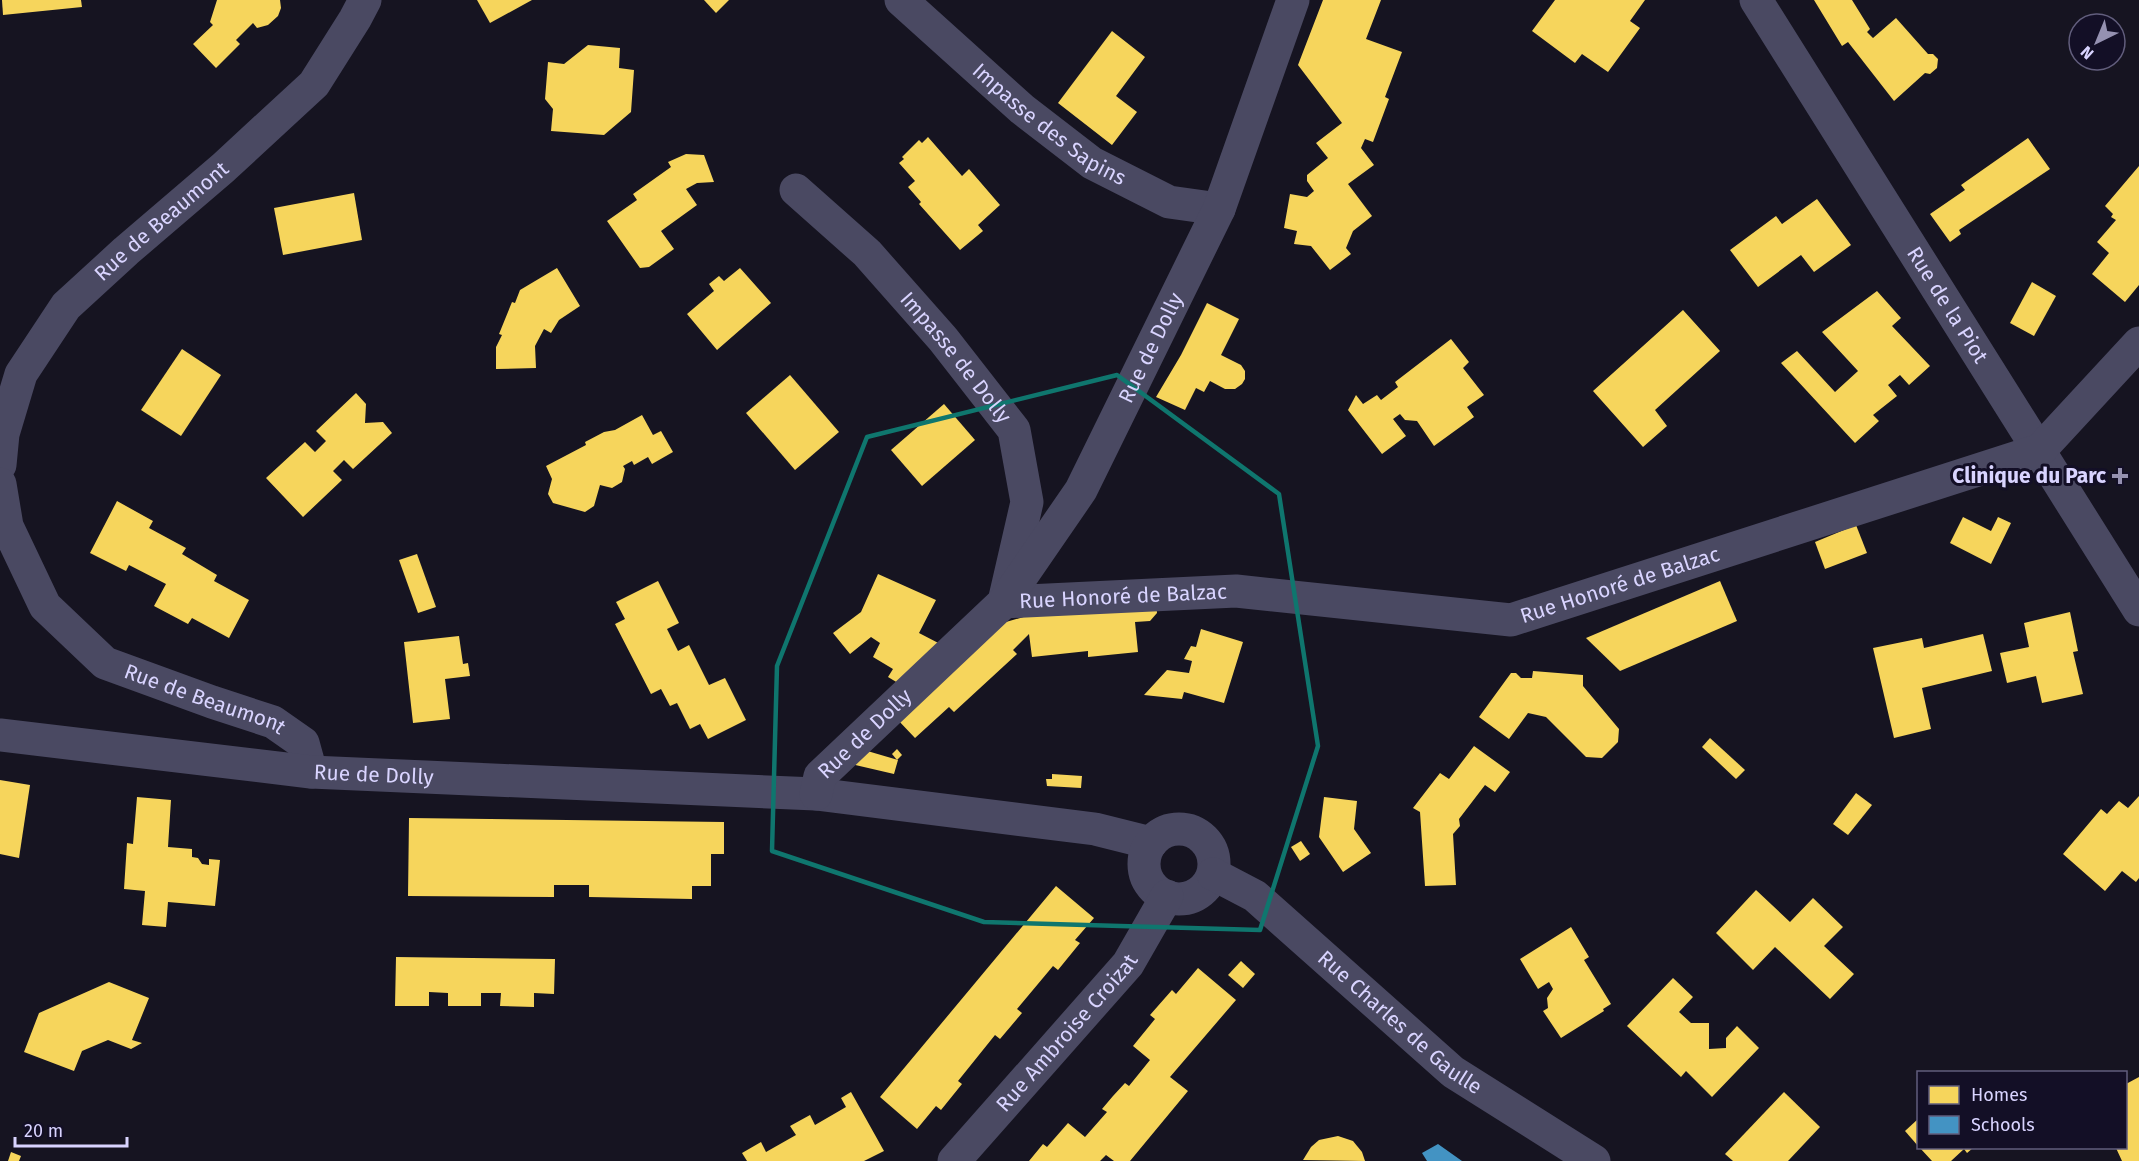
<svg xmlns="http://www.w3.org/2000/svg" width="2139" height="1161" viewBox="0 0 2139 1161" font-family="'Fira Sans',sans-serif">
  <style>
    .homes { fill: #f6d55c }
    .schools { fill: #4393c3 }
    .lines { fill: none; stroke-linecap: round; stroke-linejoin: round }
    .minor { stroke: #4a4962; stroke-width: 33 }
    .marked { fill: none; stroke: #0f766e; stroke-width: 4.5; stroke-linejoin: round }
    .poi-dot { fill: #9591b1; stroke: #130f26; stroke-width: 2 }
    .labels { text-anchor: middle; stroke-width: 6; stroke-linejoin: round; paint-order: stroke }
    .street-label { font-size: 21px; fill: #d9d4ff; stroke: #130f26 }
    .poi-label { font-size: 21px; font-weight: bold; fill: #d9d4ff; stroke: #130f26; text-anchor: end }
  </style>
  <rect width="100%" height="100%" fill="#161421"/>
  <g class="homes">
    <path d="M2 0H81L82 7 3 15Z"/>
    <path d="M217 0H280L281 8 278 16 268 25 257 28 253 23 236 40 240 44 216 68 193 44 213 25 210 22Z"/>
    <path d="M477 0H532L490 23Z"/>
    <path d="M704 0H729L716 13Z"/>
    <path d="M1323 0H1381L1366 39 1402 52 1385 97 1389 99 1373 142 1365 139 1361 148 1374 165 1348 184 1372 216 1353 231 1346 248 1351 254 1330 270 1311 246 1294 244 1297 231 1284 228 1290 194 1307 197 1314 191 1307 181V175L1328 158 1316 143 1342 123 1298 65Z"/>
    <path d="M1555 0H1645L1630 21 1640 28 1608 72 1582 54 1575 63 1532 31Z"/>
    <path d="M1814 0H1852L1870 29 1867 32 1873 38 1896 18 1928 54H1933L1938 59 1937 68 1930 74 1925 73 1894 101 1848 42 1842 46Z"/>
    <path d="M1112 31 1145 57 1116 96 1137 112 1112 145 1058 103Z"/>
    <path d="M588 45 620 48 619 68 634 70 631 112 604 135 551 131 553 109 545 99 548 62 564 64Z"/>
    <path d="M928 137 962 176 969 169 1000 205 978 225 983 231 960 250 919 204 921 202 908 187 915 181 899 163 904 159 902 157 919 140 922 143Z"/>
    <path d="M2028 138 2050 169 1959 230 1961 234 1950 242 1930 214 1965 190 1961 185Z"/>
    <path d="M686 154 704 155 714 182 697 183 686 189 697 205 661 231 674 249 649 267 640 268 607 221 637 200 633 194 671 167 668 162Z"/>
    <path d="M2139 166V285L2125 302 2092 274 2109 253 2097 242 2116 220 2111 217 2113 214 2105 206Z"/>
    <path d="M354 193 362 240 283 255 274 208Z"/>
    <path d="M1817 199 1851 245 1814 272 1801 255 1758 287 1730 250 1776 216 1782 224Z"/>
    <path d="M557 268 580 306 559 320 551 333 544 329 535 346 536 368 496 369V347L502 335 499 334 512 302 515 303 520 290Z"/>
    <path d="M740 268 771 303 717 350 687 314 714 291 709 284 719 276 724 281Z"/>
    <path d="M2032 282 2056 296 2034 336 2010 323Z"/>
    <path d="M1877 291 1901 318 1892 326 1930 366 1909 385 1900 375 1888 385 1897 396 1873 415 1879 421 1855 443 1781 363 1797 351 1835 392 1858 371 1822 332Z"/>
    <path d="M1207 303 1239 319 1221 355 1241 365 1245 371V379L1242 384 1235 389H1225L1210 381 1204 392 1196 388 1185 410 1156 397 1181 355Z"/>
    <path d="M1683 310 1720 351 1655 410 1667 426 1643 447 1593 391Z"/>
    <path d="M1451 339 1469 362 1463 368 1484 395 1467 407 1474 417 1434 446 1417 421 1405 420 1400 414 1393 419 1406 436 1382 454 1348 410 1356 395 1363 404 1377 395 1381 400 1398 387 1395 382Z"/>
    <path d="M182 349 221 375 181 436 141 410Z"/>
    <path d="M790 375 839 432 795 470 746 413Z"/>
    <path d="M356 393 366 404 365 423 383 422 392 433 353 469 344 460 333 471 342 480 303 517 266 478 305 442 315 452 326 441 316 431Z"/>
    <path d="M944 404 975 440 922 486 891 450Z"/>
    <path d="M642 415 653 435 661 431 673 452 652 464 648 457 634 465 632 461 623 466 625 469 622 482 612 488 600 485 594 506 585 512 553 503 548 494 552 479 546 466 586 445 585 442 604 432 615 430Z"/>
    <path d="M117 501 153 521 149 528 186 548 182 554 217 575 214 581 249 600 229 638 192 618 188 624 154 606 166 584 129 565 126 571 90 553Z"/>
    <path d="M1963 517 1991 531 1998 517 2011 523 1991 564 1950 543Z"/>
    <path d="M1856 525 1867 553 1825 569 1815 542Z"/>
    <path d="M417 554 436 607 418 613 399 560Z"/>
    <path d="M878 574 936 600 919 633 946 647 903 686 888 677 893 669 873 657 880 643 871 637 850 654 833 633 861 612Z"/>
    <path d="M658 581 679 623 667 629 678 651 689 645 709 685 725 678 746 720 708 739 700 724 690 729 677 703 670 706 661 689 651 694 615 624 625 619 616 602Z"/>
    <path d="M1720 581 1737 621 1620 671 1586 638Z"/>
    <path d="M1156 599 1157 613 1150 621 1135 622 1138 652 1088 657V651L1032 657 1029 634 1013 650 1017 654 954 712 949 707 915 738 897 719 999 624 1027 616Z"/>
    <path d="M2070 612 2078 651 2073 652 2083 694 2042 703 2036 676 2007 683 2000 653 2029 647 2024 623Z"/>
    <path d="M1201 629 1243 642 1224 703 1184 692 1182 699 1144 695 1167 670 1189 673 1192 661 1184 659 1191 646 1196 647Z"/>
    <path d="M1983 634 1992 671 1922 688 1931 729 1894 738 1873 648 1922 638 1924 648Z"/>
    <path d="M459 636 463 664 468 663 470 676 445 679 450 719 413 723 404 642Z"/>
    <path d="M1533 671 1583 675V686L1619 729 1618 742 1602 758 1586 757 1546 717 1528 713 1509 739 1479 717 1511 673H1516L1521 678H1532Z"/>
    <path d="M1710 738 1745 770 1736 779 1702 747Z"/>
    <path d="M1474 746 1510 772 1495 792 1485 785 1459 819 1460 826 1453 834 1456 885 1425 886 1420 812 1413 808 1440 773 1449 779Z"/>
    <path d="M897 749 902 755 897 760 892 754Z"/>
    <path d="M864 750 898 760 894 774 851 764Z"/>
    <path d="M1052 774 1082 776 1081 788 1047 786 1046 779H1052Z"/>
    <path d="M0 780 30 785 19 858 0 854Z"/>
    <path d="M1856 793 1872 805 1848 835 1833 824Z"/>
    <path d="M2139 796V878L2136 882 2122 871 2105 891 2063 854 2101 809 2107 814 2119 801 2128 808Z"/>
    <path d="M137 797 171 800 168 847 192 849V857L198 858 202 864 209 865V859L220 860 215 906 168 902 166 927 142 925 145 891 124 889 127 843 133 844Z"/>
    <path d="M1324 797 1357 801 1354 829 1371 853 1343 872 1319 837Z"/>
    <path d="M409 818 724 822V854H711V886H692V899L589 897V885H554V897L408 896Z"/>
    <path d="M1301 841 1310 854 1300 861 1291 847Z"/>
    <path d="M1056 886 1094 918 1075 940 1080 943 1058 970 1053 966 1017 1009 1022 1013 1000 1039 995 1035 958 1081 962 1084 941 1110 936 1106 917 1129 880 1097Z"/>
    <path d="M1756 890 1790 922 1813 898 1843 927 1824 946 1854 974 1830 999 1775 947 1753 970 1716 933Z"/>
    <path d="M1571 927 1589 957 1584 960 1611 1004 1603 1009 1604 1011 1561 1038 1543 1011 1548 1008 1547 998 1553 989 1549 982 1538 989 1520 959Z"/>
    <path d="M396 957 555 959 554 994 534 993V1007L500 1006 501 993H481V1006H448V993L429 992V1006H395Z"/>
    <path d="M1241 961 1255 974 1243 988 1228 975Z"/>
    <path d="M1198 968 1236 1000 1170 1077 1188 1091 1130 1161H1114L1106 1155 1100 1161H1029L1043 1144 1047 1147 1068 1123 1085 1137 1107 1112 1102 1109 1113 1096 1125 1083 1129 1086 1150 1060 1133 1046 1155 1019 1150 1015 1172 990 1176 994Z"/>
    <path d="M1673 978 1693 997 1679 1012 1691 1023H1709V1049L1726 1048V1038L1737 1026 1759 1048 1712 1097 1686 1071 1681 1077 1627 1026Z"/>
    <path d="M109 982 149 998 132 1040 142 1043 131 1049 108 1040 82 1051 74 1071 24 1052 39 1013Z"/>
    <path d="M2139 1077V1161H2122L2116 1148H2126V1084Z"/>
    <path d="M851 1092 884 1151 864 1161H747L742 1153 761 1142 766 1152 796 1135 790 1126 810 1115 815 1125 846 1107 841 1098Z"/>
    <path d="M1784 1092 1820 1127 1788 1161H1733L1725 1154Z"/>
    <path d="M1918 1119V1146L1905 1131Z"/>
    <path d="M1338 1136 1353 1141 1362 1152 1365 1161 1303 1160 1311 1147 1319 1140Z"/>
    <path d="M1920 1148H1973L1967 1153 1964 1149 1951 1161H1932Z"/>
    <path d="M11 1152 21 1156 19 1161H8Z"/>
  </g>
  <path class="schools" d="M1438 1144 1462 1161H1427L1422 1153Z"/>
  <g class="lines">
    <g class="minor">
      <path id="s1" d="M901 0 1022 109 1092 163 1169 202 1219 209"/>
      <path id="s2" d="M1756 0 2139 610"/>
      <path id="s3" d="M796 190 867 253 943 339 1014 430 1027 502 1004 602 1236 591 1511 620 2040 450 2139 343"/>
      <path id="s4" d="M0 465 3 434 21 374 66 306 126 251 223 168 314 84 355 19 365 0"/>
      <path id="s5" d="M0 484 7 526 45 606 105 663 212 702 273 722 303 743 311 772"/>
      <path id="s6" d="M0 735 311 772 816 794 1095 829 1151 843"/>
      <path id="s7" d="M816 794 820 776 1004 602 1081 490 1219 209 1293 0"/>
      <circle cx="1179" cy="864" r="35"/>
      <path id="s8" d="M1213 874 1255 896 1453 1072 1594 1161"/>
      <path id="s9" d="M954 1161 1128 964 1167 896"/>
    </g>
  </g>
  <path class="marked" d="M1117 375 1279 494 1318 746 1260 930 984 922 772 851 777 666 867 437Z"/>
  <path class="poi-dot" d="M2117 467h6v6h6v6h-6v6h-6v-6h-6v-6h6z"/>
  <g class="labels">
    <g class="street-label">
      <text dy="7" stroke="none"><textPath href="#s1" startOffset="194">Impasse des Sapins</textPath></text>
      <text dy="7" stroke="none"><textPath href="#s4" startOffset="303">Rue de Beaumont</textPath></text>
      <text dy="7" stroke="none"><textPath href="#s2" startOffset="360">Rue de la Piot</textPath></text>
      <text dy="7" stroke="none"><textPath href="#s7" startOffset="566">Rue de Dolly</textPath></text>
      <text dy="7" stroke="none"><textPath href="#s3" startOffset="232">Impasse de Dolly</textPath></text>
      <text dy="7" stroke="none"><textPath href="#s3" startOffset="1124">Rue Honoré de Balzac</textPath></text>
      <text dy="7" stroke="none"><textPath href="#s3" startOffset="620">Rue Honoré de Balzac</textPath></text>
      <text dy="7" stroke="none"><textPath href="#s5" startOffset="320">Rue de Beaumont</textPath></text>
      <text dy="7" stroke="none"><textPath href="#s7" startOffset="80">Rue de Dolly</textPath></text>
      <text dy="7" stroke="none"><textPath href="#s6" startOffset="376">Rue de Dolly</textPath></text>
      <text dy="7" stroke="none"><textPath href="#s8" startOffset="240">Rue Charles de Gaulle</textPath></text>
      <text dy="7" stroke="none"><textPath href="#s9" startOffset="171">Rue Ambroise Croizat</textPath></text>
    </g>
    <g class="poi-label">
      <text x="2106" y="483">Clinique du Parc</text>
    </g>
  </g>
  <rect x="1917" y="1071" width="210" height="78" fill="#130f26" stroke="#625e7d" stroke-width="1.5"/>
  <rect x="1929" y="1086" width="30" height="18" fill="#f6d55c" stroke="#625e7d" stroke-width="1.5"/>
  <text x="1971" y="1101" font-size="18" fill="#d9d4ff">Homes</text>
  <rect x="1929" y="1116" width="30" height="18" fill="#4393c3" stroke="#625e7d" stroke-width="1.5"/>
  <text x="1971" y="1131" font-size="18" fill="#d9d4ff">Schools</text>
  <g transform="translate(2097 42) rotate(223)"><circle r="28" fill="#130f26" stroke="#625e7d" stroke-width="1.5"/>
  <path d="M0-4.5L10 22L0 15L-10 22Z" fill="#9591b1"/>
  <text y="-9" font-size="16" font-weight="bold" text-anchor="middle" fill="#d9d4ff">N</text>
  </g>
  <path d="M15 1137v9h112v-9" fill="none" stroke="#d9d4ff" stroke-width="3"/>
  <text x="24" y="1137" font-size="18" fill="#d9d4ff" stroke="#130f26" stroke-width="4.5" paint-order="stroke">20 m</text>
</svg>
